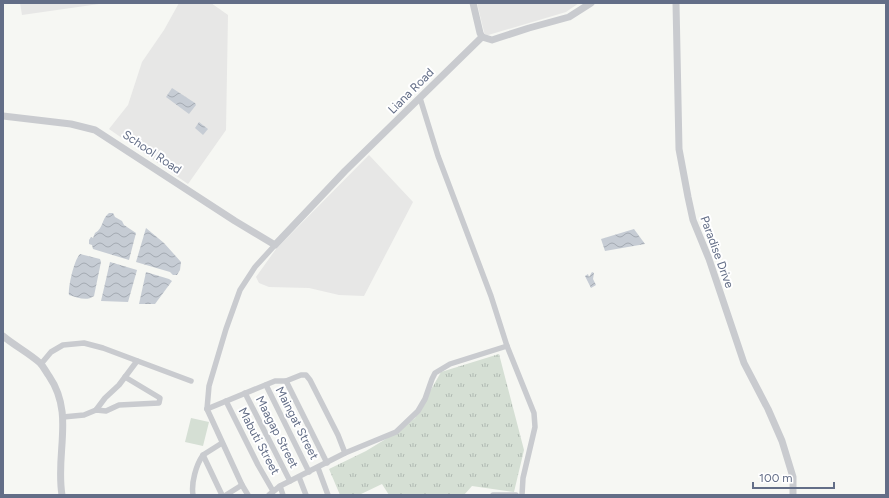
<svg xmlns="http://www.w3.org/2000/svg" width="889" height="498" viewBox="0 0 889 498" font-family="Figtree,sans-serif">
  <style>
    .built { fill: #e7e7e6 }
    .grass { fill: url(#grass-tufts) }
    .pitch { fill: #d5dfd4 }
    .water { fill: url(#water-waves) }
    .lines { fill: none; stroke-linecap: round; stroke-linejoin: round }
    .minor { stroke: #c9cbcf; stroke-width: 5.5 }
    .tertiary { stroke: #c9cbcf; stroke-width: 7 }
    .labels { text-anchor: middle; stroke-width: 4; stroke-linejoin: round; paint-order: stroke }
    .street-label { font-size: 12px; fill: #636e87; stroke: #fff }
  </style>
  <defs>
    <pattern id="grass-tufts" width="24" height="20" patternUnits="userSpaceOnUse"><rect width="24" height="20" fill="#d5dfd4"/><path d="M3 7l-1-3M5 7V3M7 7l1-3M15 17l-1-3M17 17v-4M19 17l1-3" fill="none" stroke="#b0b9b2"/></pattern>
    <pattern id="water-waves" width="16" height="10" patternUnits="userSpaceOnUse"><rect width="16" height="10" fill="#c6ccd4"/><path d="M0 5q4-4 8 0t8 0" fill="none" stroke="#a4aab2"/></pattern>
  </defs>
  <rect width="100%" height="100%" fill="#f6f7f3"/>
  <g class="built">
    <path d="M20 3H106L22 15Z"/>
    <path d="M179 3H211L228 15 226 130 188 184 109 129 128 105 142 62 164 30Z"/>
    <path d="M477 3H579L566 12 485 36Z"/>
    <path d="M369 155 413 202 364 296 339 295 309 288 269 287 259 283 256 277 276 249Z"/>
  </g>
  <path class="grass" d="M499 354 524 450 514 492 472 486 464 495H389L382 484 359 495H340L329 469 366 451 394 434 415 418 441 372Z"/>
  <path class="pitch" d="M191 418 209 422 203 446 185 442Z"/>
  <g class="water">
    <path d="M172 88 195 103 196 105 189 114 166 97Z"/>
    <path d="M199 122 208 129 203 135 195 128Z"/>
    <path d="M109 213H113L115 217 122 221 124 225 136 233 129 260 93 249 92 245 89 244V240L91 237 93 238 95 233C104 228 101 219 109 213Z"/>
    <path d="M146 228 164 243 181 262 180 270 177 275H173L170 272 136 262Z"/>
    <path d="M634 229 645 244 605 251 601 239Z"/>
    <path d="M80 254 100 259 101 262 94 296C86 302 77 297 69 295 68 287 74 260 80 254Z"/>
    <path d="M110 262 137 270 128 302 101 301Z"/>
    <path d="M146 272 169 279 172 281 155 304H139Z"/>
    <path d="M592 272 594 273 593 279 596 285 591 288 585 276 588 274 589 277Z"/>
  </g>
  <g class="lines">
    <g class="minor">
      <path d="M420 98 438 156 491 296 507 346 534 413 535 427 523 478 522 495"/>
      <path d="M41 364 51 352 63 345 84 343 103 348 191 381"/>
      <path d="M286 381 327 463"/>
      <path d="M266 385 309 472"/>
      <path d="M245 393 290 481"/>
      <path d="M226 401 258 465 273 491"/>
      <path d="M207 409 275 381H286L301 375H306L310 380 338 435 345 453"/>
      <path d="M207 409 209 386 226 329 240 290 255 267 275 245"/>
      <path d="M207 409 242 485 248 495"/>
      <path d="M96 410 105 398 119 385 137 361"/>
      <path d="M63 417 84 415 96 410 106 411 119 405 159 403 160 398 125 377"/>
      <path d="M203 455 222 495"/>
      <path d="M318 468 328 495"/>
      <path d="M299 477 306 495"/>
      <path d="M280 486 283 495"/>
      <path d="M193 495C191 483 196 465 203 455L222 443"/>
      <path d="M226 495 242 485"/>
      <path d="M269 495 280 486 290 481 345 453 396 432 418 411 425 399 432 379 435 373 450 364 507 346"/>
      <path d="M493 495H516"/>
    </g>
    <g class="tertiary">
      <path d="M473 3 480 33 482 37"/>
      <path d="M676 3 679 149 688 197 693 220 709 259 744 363 768 409 782 441 793 477V495"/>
      <path d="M482 37 492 40 498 38 529 28 569 17 591 3"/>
      <path d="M3 116 71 124 95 130 235 221 275 245 345 171 482 37"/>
      <path d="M3 336C15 346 29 353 40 363 44 367 46 372 49 376 75 414 55 453 62 495"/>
    </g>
  </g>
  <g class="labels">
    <g class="street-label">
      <text transform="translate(411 91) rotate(-45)" y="4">Liana Road</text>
      <text transform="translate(152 152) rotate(34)" y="4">School Road</text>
      <text transform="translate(717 252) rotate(70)" y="4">Paradise Drive</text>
      <text transform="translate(297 423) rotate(63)" y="4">Maingat Street</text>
      <text transform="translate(277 432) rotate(63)" y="4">Maagap Street</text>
      <text transform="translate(259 441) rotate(62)" y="4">Mabuti Street</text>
    </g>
  </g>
  <rect width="889" height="498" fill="none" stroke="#636e87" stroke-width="8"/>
  <path d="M753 482v6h81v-6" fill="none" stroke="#636e87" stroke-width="2"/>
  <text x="759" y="482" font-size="12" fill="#636e87" stroke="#ffffff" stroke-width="3" paint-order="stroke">100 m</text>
</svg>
